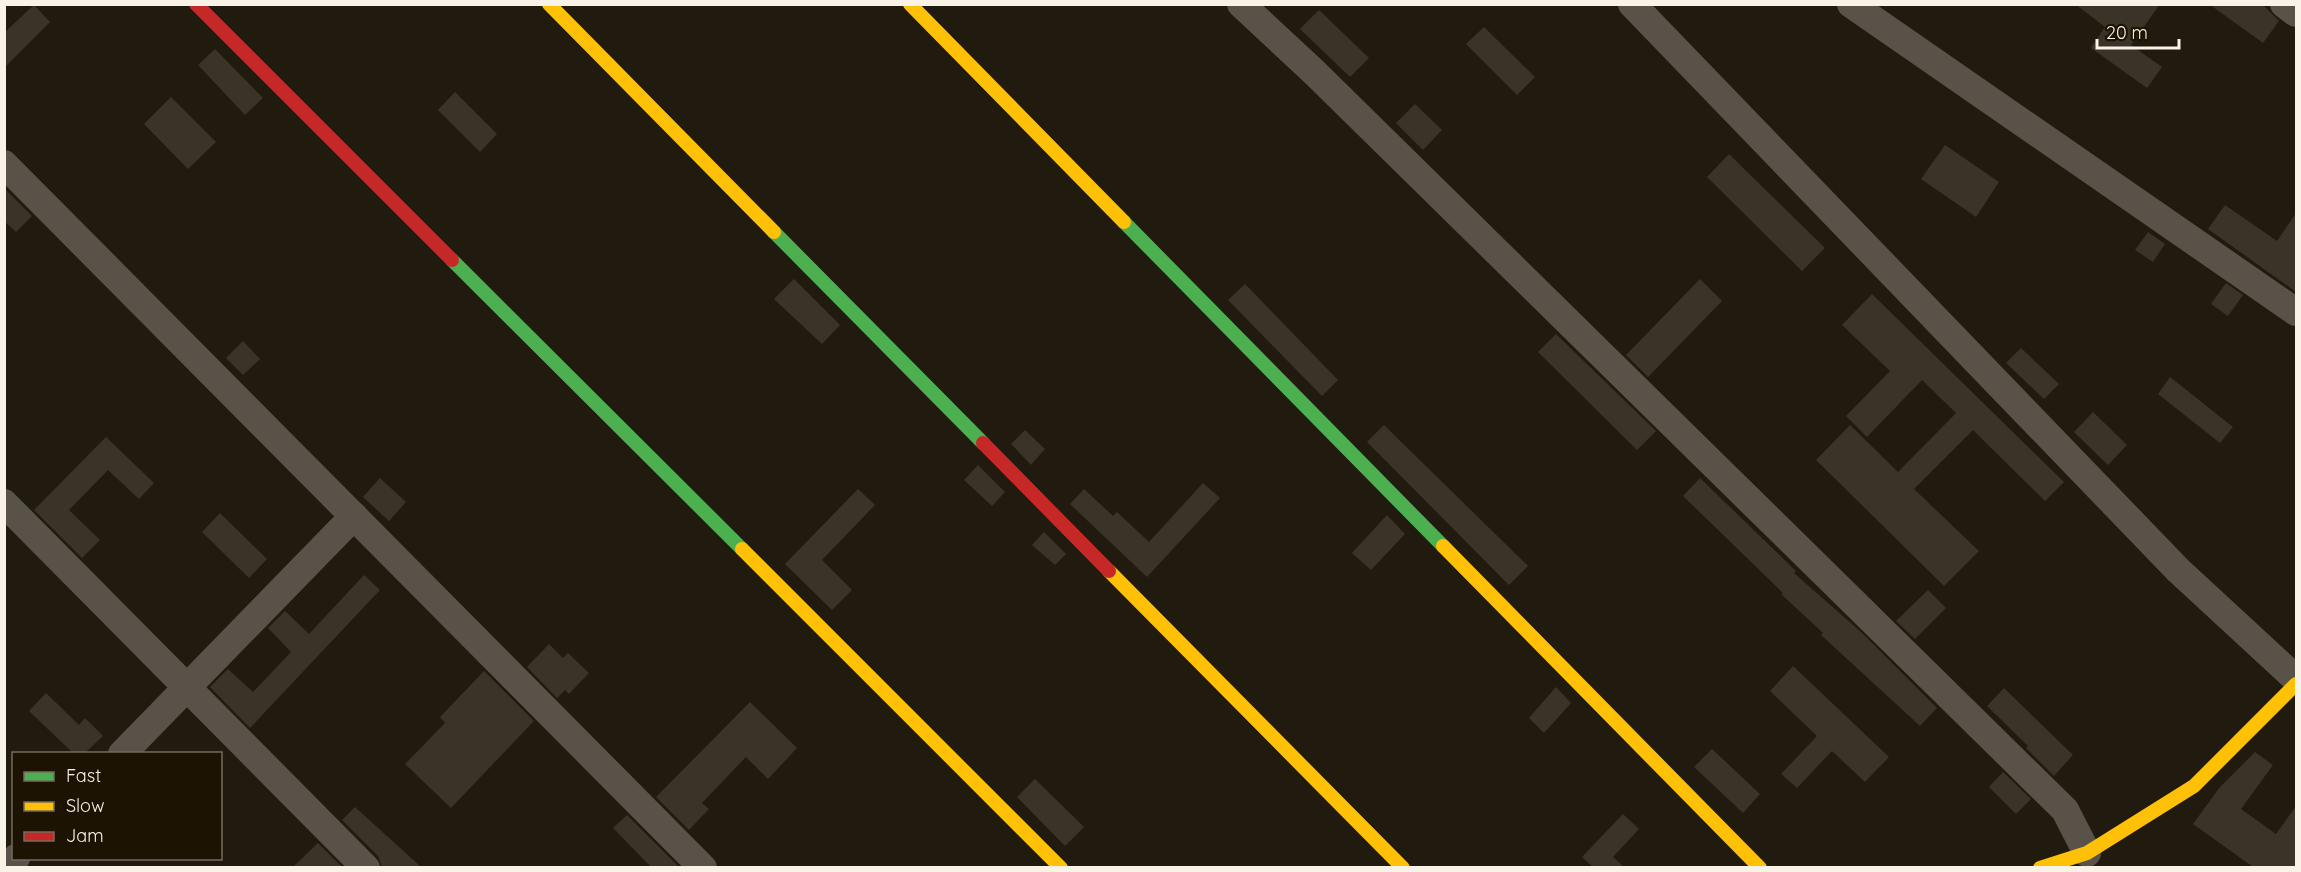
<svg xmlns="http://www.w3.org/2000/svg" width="2301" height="872" viewBox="0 0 2301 872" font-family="Quicksand,sans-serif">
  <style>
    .building { fill: #3a3327 }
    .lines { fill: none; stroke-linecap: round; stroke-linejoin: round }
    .street { stroke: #585249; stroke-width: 28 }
    .fast { stroke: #4caf50; stroke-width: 14 }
    .slow { stroke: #ffc107; stroke-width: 14 }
    .jam { stroke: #c62828; stroke-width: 14 }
  </style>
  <rect width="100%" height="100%" fill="#201a0f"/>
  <g class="building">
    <path d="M2075 4H2160L2131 45 2162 67 2147 88 2091 48 2105 27Z"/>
    <path d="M2209 4H2262L2279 21 2263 43Z"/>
    <path d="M34 5 50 22 4 68V33Z"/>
    <path d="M1319 10 1369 58 1350 77 1300 29Z"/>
    <path d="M1484 27 1535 77 1517 95 1466 44Z"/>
    <path d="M215 49 263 98 245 115 198 65Z"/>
    <path d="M455 92 497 134 480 152 438 110Z"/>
    <path d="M171 97 216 142 188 169 144 124Z"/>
    <path d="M1415 104 1442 130 1423 150 1396 123Z"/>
    <path d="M1945 145 1999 182 1976 217 1921 179Z"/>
    <path d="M1729 154 1825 248 1802 271 1707 177Z"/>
    <path d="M4 188 32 216 16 232 4 221Z"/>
    <path d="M2225 205 2277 241 2296 213V292L2208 229Z"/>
    <path d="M2148 232 2165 244 2153 262 2135 250Z"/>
    <path d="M794 279 840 325 822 344 774 299Z"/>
    <path d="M1700 279 1722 301 1648 377 1626 355Z"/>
    <path d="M2226 283 2243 295 2228 316 2211 304Z"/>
    <path d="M1245 284 1338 380 1322 396 1228 300Z"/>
    <path d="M1872 294 2064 482 2045 501 1973 430 1914 489 1979 551 1944 586 1816 460 1850 425 1898 472 1956 413 1922 380 1867 437 1846 416 1890 371 1842 325Z"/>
    <path d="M1556 334 1656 431 1637 450 1538 352Z"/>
    <path d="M243 341 260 359 243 375 226 358Z"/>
    <path d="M2021 348 2059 384 2044 399 2006 363Z"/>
    <path d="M2170 377 2233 427 2220 443 2158 394Z"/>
    <path d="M2093 412 2127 445 2108 465 2074 432Z"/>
    <path d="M1384 425 1528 566 1509 585 1367 442Z"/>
    <path d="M1025 430 1045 449 1031 465 1011 444Z"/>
    <path d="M106 437 154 483 139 499 108 470 69 510 100 540 82 558 34 510Z"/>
    <path d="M978 465 1005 492 992 506 964 480Z"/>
    <path d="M380 478 406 502 389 521 363 497Z"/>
    <path d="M1700 478 1796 571 1794 573 1861 632 1937 708 1920 726 1821 635 1823 633 1781 594 1783 593 1683 496Z"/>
    <path d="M1203 483 1220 498 1147 577 1070 504 1084 489 1113 516 1117 512 1149 542Z"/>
    <path d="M858 489 875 505 822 560 852 590 832 610 785 564Z"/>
    <path d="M220 513 267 559 249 578 202 532Z"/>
    <path d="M1387 515 1405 534 1371 570 1352 553Z"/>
    <path d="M1044 532 1066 554 1055 565 1032 545Z"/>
    <path d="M364 575 380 590 250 728 210 687 228 669 253 692 291 652 268 628 285 611 309 634Z"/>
    <path d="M1928 590 1946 608 1915 639 1896 621Z"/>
    <path d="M549 644 563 658 568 653 589 673 569 694 565 690 557 698 527 667Z"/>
    <path d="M1793 666 1889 757 1865 782 1832 751 1797 788 1781 774 1817 736 1770 691Z"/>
    <path d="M484 671 534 721 451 808 405 764 445 723 440 717Z"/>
    <path d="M1556 687 1571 703 1544 733 1529 718Z"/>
    <path d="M2004 688 2073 755 2054 776 2026 748 2028 746 1987 706Z"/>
    <path d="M46 693 79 725 85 718 103 736 85 753H73L29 711Z"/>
    <path d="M750 702 797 748 768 779 746 757 702 803 709 809 689 830 656 797Z"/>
    <path d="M1712 749 1760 794 1743 813 1694 767Z"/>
    <path d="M2255 752 2273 765 2241 809 2276 834 2296 806V867H2253L2193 824 2220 787Z"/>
    <path d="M2003 772 2031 799 2016 814 1989 787Z"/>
    <path d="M1035 779 1084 827 1065 846 1017 797Z"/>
    <path d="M355 807 421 867H382L378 856 342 820Z"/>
    <path d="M1623 814 1639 829 1613 857 1624 867H1593L1582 857Z"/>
    <path d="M627 815 679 867H651L613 828Z"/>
    <path d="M318 843 342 867H293Z"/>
  </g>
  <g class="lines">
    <g class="street">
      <path d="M1241 4 1314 72 2065 810 2087 853"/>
      <path d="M1632 4 2178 570 2296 679"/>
      <path d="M1851 4 2296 312"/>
      <path d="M2284 4 2296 13"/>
      <path d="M4 164 703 868"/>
      <path d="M4 503 366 868"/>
      <path d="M122 754 354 516"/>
      <path d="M7 868 16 858"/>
    </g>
    <g class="fast">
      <path d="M1124 222 1443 546"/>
      <path d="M774 232 983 443"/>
      <path d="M452 260 742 549"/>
    </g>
    <g class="slow">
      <path d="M549 4 774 232"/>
      <path d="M910 4 1124 222"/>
      <path d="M1443 546 1760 868"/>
      <path d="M742 549 1061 868"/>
      <path d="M1109 571 1403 868"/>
      <path d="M2040 868 2087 853 2194 786 2296 684"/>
    </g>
    <g class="jam">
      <path d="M196 4 452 260"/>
      <path d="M983 443 1109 571"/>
    </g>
  </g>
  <rect width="2301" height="872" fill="none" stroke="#f9f2e6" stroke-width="12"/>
  <rect x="12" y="752" width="210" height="108" fill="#1c1302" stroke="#746c5d" stroke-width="1.5"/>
  <rect x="24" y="772" width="30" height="9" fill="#4caf50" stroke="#746c5d" stroke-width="1.5"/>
  <text x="66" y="782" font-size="18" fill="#f9f2e6">Fast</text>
  <rect x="24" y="802" width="30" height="9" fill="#ffc107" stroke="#746c5d" stroke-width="1.5"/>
  <text x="66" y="812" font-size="18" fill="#f9f2e6">Slow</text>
  <rect x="24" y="832" width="30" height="9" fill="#c62828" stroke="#746c5d" stroke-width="1.5"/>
  <text x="66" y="842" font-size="18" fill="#f9f2e6">Jam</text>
  <path d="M2097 39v9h82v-9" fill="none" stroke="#f9f2e6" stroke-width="3"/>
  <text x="2106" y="39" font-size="18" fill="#f9f2e6" stroke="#1c1302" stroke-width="4.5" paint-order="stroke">20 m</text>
</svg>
